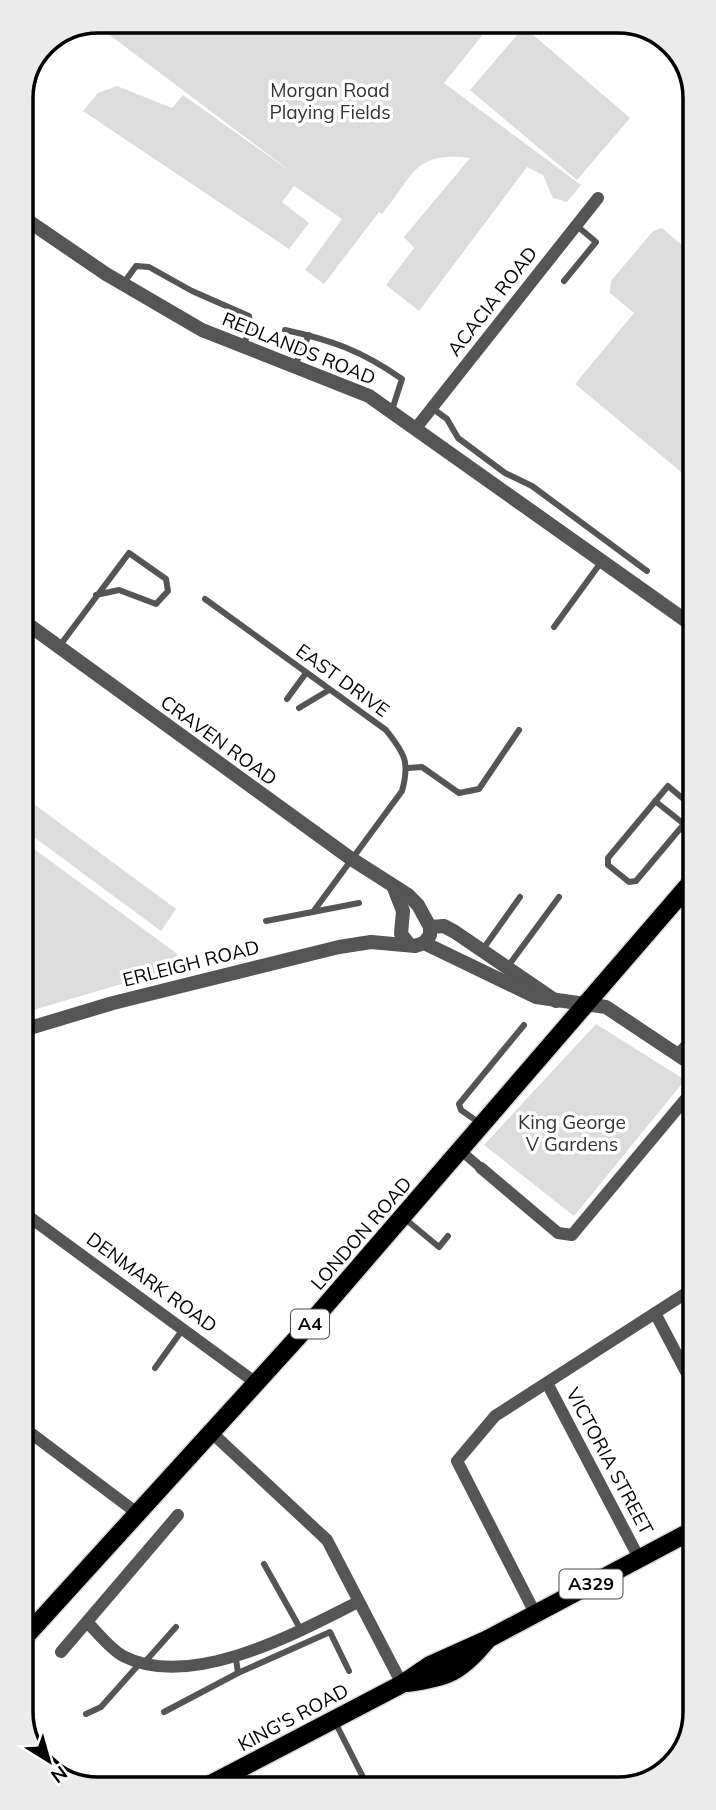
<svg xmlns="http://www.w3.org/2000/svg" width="716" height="1810" viewBox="0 0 716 1810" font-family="Mulish,sans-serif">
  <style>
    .green { fill: #dcdcdc }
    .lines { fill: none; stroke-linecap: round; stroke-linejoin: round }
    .primary-casing { stroke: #dbdbdb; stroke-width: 21 }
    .service { stroke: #555; stroke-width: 6 }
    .pedestrian { stroke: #555; stroke-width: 10 }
    .minor { stroke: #555; stroke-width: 12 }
    .tertiary { stroke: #555; stroke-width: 14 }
    .primary { stroke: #000; stroke-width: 18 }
    .labels { text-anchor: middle; stroke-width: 7; stroke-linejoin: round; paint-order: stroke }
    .shield { fill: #fff; stroke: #4c4c4c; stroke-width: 2 }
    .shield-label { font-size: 18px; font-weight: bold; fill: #000 }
    .park-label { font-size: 19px; fill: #333; stroke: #fff }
    .street-label { font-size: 19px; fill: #000; stroke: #fff }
    .rim { fill: none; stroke: #000; stroke-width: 3.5 }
  </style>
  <rect width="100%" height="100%" fill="#fff"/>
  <g class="green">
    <path d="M112 21H494L444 83 581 185 567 202 553 198 543 175 527 167 419 311 386 285 414 248 404 237 470 158C413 151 414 176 382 214L379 212 324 284 305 270 342 219 294 186 282 202 309 223 289 249 83 111 98 93 117 86 172 108 183 95 294 174 103 30Z"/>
    <path d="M524 27 630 118 577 180 470 90Z"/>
    <path d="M662 228 691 253 692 481 575 384 634 313 610 293 611 281 653 231Z"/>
    <path d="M23 796 176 909 161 931 23 829Z"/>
    <path d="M23 841 176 953 180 958 179 967 23 1013Z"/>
    <path d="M596 1024 685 1080 574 1216 484 1145Z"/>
  </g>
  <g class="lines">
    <defs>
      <g id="primary">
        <path d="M25 1637 307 1327 693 880"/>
        <path d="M406 1683C448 1678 461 1672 488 1639"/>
        <path d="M203 1788 402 1684 430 1665 488 1639 695 1529"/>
      </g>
    </defs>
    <use href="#primary" class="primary-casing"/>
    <g class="service">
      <path d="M564 281 596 242 577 226"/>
      <path d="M123 284 136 266 149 267 192 291 249 316 251 329 243 345"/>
      <path d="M285 330C332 340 362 351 402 379L392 410"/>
      <path d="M295 365 309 335"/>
      <path d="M432 408 447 419 458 438 505 473 532 486 647 571"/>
      <path d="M205 599 386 730C405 754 410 762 402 791L313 912"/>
      <path d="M554 627 602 561"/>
      <path d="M58 648 129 553 166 579 168 591 156 604 119 590 96 595"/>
      <path d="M287 699 306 673"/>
      <path d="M299 708 329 690"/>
      <path d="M408 768 422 767 459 793 479 789 519 730"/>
      <path d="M655 801 684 824H693"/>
      <path d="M684 824 636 881 629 882 608 865V858L668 786 693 807"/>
      <path d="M266 921 359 903"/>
      <path d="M483 949 520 897"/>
      <path d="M506 969 559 897"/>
      <path d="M676 1053 693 1033"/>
      <path d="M481 1124 461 1110 459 1104 524 1025"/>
      <path d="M404 1218 439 1247 448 1236"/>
      <path d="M155 1368 183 1329"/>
      <path d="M264 1564 301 1630"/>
      <path d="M144 1663 176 1627"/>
      <path d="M238 1673 330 1632 349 1671"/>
      <path d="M164 1712 238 1673 236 1659"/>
      <path d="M86 1714 101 1707 141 1662"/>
      <path d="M334 1720 368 1787"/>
    </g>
    <path class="pedestrian" d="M460 1150 481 1168"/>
    <g class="minor">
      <path d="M416 428 598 198"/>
      <path d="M481 1168 558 1233 572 1235 693 1090"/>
      <path d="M24 1213 256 1383"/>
      <path d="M655 1313 694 1387"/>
      <path d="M547 1383 639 1558"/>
      <path d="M24 1428 137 1513"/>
      <path d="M211 1432 327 1540 402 1684"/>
      <path d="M535 1613 457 1461 495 1416 694 1288"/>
      <path d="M87 1622C98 1633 110 1649 123 1656 190 1691 297 1633 358 1602"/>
      <path d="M61 1652 178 1515"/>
    </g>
    <g class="tertiary">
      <path d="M21 216 106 274 202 330 369 396 692 625"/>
      <path d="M22 620 350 858 408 895 418 905 430 927V935L424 943"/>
      <path d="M394 888 403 911 401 934 408 943"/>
      <path d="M430 927 444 926 455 932 556 1001"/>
      <path d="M23 1030 113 1003 339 947 371 942 415 946 424 943 536 997 606 1007 693 1065"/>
    </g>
    <use href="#primary" class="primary"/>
  </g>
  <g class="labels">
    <g class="shield">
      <rect x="291" y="1309.5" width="38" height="29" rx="5"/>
      <rect x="559.5" y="1569.5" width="63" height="29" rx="5"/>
    </g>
    <g class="shield-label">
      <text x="310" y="1330">A4</text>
      <text x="591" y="1590">A329</text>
    </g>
    <g class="park-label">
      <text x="330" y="97">Morgan Road<tspan x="330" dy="22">Playing Fields</tspan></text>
      <text x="572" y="1129">King George<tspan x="572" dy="22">V Gardens</tspan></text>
    </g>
    <g class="street-label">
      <text transform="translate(492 301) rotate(-52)" y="7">ACACIA ROAD</text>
      <text transform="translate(299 348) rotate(22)" y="7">REDLANDS ROAD</text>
      <text transform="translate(343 680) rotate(36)" y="7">EAST DRIVE</text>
      <text transform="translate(219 740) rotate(36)" y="7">CRAVEN ROAD</text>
      <text transform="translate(191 963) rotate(-14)" y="7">ERLEIGH ROAD</text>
      <text transform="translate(361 1233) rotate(-49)" y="7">LONDON ROAD</text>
      <text transform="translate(152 1282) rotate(36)" y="7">DENMARK ROAD</text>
      <text transform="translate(610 1461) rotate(62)" y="7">VICTORIA STREET</text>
      <text transform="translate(293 1717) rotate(-28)" y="7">KING'S ROAD</text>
    </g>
  </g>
  <path d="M0 0H716V1810H0ZM98 33H618A65 65 0 0 1 683 98V1712A65 65 0 0 1 618 1777H98A65 65 0 0 1 33 1712V98A65 65 0 0 1 98 33Z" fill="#ebebeb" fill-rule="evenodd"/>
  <path class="rim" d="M98 33H618A65 65 0 0 1 683 98V1712A65 65 0 0 1 618 1777H98A65 65 0 0 1 33 1712V98A65 65 0 0 1 98 33Z"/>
  <g transform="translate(49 1761) rotate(143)" stroke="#ffffff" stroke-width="5" paint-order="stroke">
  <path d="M0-5L12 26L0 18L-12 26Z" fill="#000000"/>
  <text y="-10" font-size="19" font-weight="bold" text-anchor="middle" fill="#000000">N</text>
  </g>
</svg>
